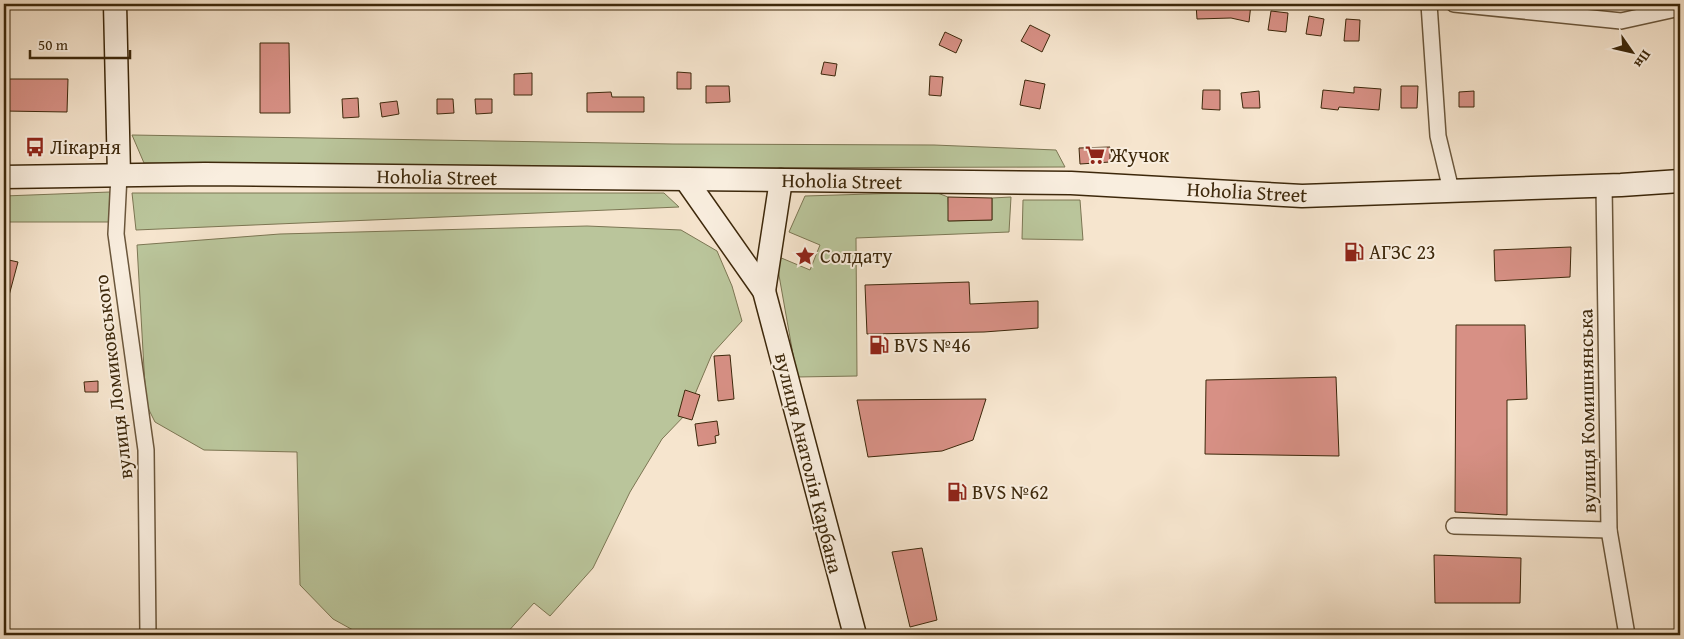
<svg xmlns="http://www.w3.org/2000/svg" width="1684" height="639" viewBox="0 0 1684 639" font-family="'Gentium Book Plus',serif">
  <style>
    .green { fill: #bac59b; stroke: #7c7653 }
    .building { fill: #d79085; stroke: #3d280b }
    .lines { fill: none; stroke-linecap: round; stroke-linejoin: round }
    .street-casing { stroke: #6b573c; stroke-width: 18 }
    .secondary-casing { stroke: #3d280b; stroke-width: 25 }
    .street { stroke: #f9eedf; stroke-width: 15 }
    .secondary { stroke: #f9eedf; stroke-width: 22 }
    .labels { text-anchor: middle; stroke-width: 4; stroke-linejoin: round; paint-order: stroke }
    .poi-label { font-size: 20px; fill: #3d280b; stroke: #f9eedf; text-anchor: start }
    .street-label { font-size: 20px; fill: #3d280b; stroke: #f9eedf }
  </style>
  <rect width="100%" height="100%" fill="#f6e5ce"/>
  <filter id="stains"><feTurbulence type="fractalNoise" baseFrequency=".004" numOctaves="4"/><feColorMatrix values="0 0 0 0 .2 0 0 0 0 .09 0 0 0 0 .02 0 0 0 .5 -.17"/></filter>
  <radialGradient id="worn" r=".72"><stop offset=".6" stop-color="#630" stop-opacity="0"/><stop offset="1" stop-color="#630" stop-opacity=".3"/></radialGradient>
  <g class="green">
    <path d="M132 135 673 144 934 145 1056 150 1065 167 673 168 144 163Z"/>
    <path d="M110 192 109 222H4V196Z"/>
    <path d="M935 192 948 197 949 221 992 220V198L1011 197 1009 232 856 238 857 376 797 377 777 264 779 257 810 270 820 245 789 232 805 196Z"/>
    <path d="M132 193H664L679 207 136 230Z"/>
    <path d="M1023 200H1080L1083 240 1022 239Z"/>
    <path d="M587 226 681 230 717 251 732 286 742 321 712 354 687 413 662 439 630 492 593 568 550 616 534 603 505 635H362L333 619 300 585 297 452 204 450 155 422 146 404 137 245 280 234Z"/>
  </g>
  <g class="building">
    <path d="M1196 4H1251L1249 22 1231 18 1197 19Z"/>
    <path d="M1271 11 1288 13 1286 32 1268 30Z"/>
    <path d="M1309 16 1324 19 1321 36 1306 34Z"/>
    <path d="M1346 19 1360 20 1359 41H1344Z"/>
    <path d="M1030 25 1050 35 1042 52 1021 41Z"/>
    <path d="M945 32 962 40 956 53 939 45Z"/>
    <path d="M260 43H289L290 113H260Z"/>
    <path d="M824 62 837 64 835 76 821 74Z"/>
    <path d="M677 72 691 73V89H677Z"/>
    <path d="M532 73V95H514V74Z"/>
    <path d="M930 76 943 77 941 96 929 95Z"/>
    <path d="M4 79H68L67 112 4 111Z"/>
    <path d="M1025 80 1045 84 1040 109 1020 105Z"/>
    <path d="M706 86H729L730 102 706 103Z"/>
    <path d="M1401 86H1418L1417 108H1401Z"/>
    <path d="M1354 87 1381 89 1379 110 1339 107 1338 110 1321 108 1323 90 1354 93Z"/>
    <path d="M1203 90H1220V110L1202 109Z"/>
    <path d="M1259 91 1260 108H1243L1241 93Z"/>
    <path d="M1474 91V107H1459V92Z"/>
    <path d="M611 92 612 97H644V112H587V93Z"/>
    <path d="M358 98 359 117 343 118 342 99Z"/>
    <path d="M437 99H453L454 113 437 114Z"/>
    <path d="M475 99H492V113L476 114Z"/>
    <path d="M397 101 399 114 382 117 380 103Z"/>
    <path d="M1110 147V162L1080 164 1079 148Z"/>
    <path d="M948 197 992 198V220L948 221Z"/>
    <path d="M1571 247 1570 277 1495 281 1494 250Z"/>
    <path d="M4 259 18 262 7 303H4Z"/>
    <path d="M969 282 970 304 1038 301V328L984 332 867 334 865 285Z"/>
    <path d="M1456 325H1525L1527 399 1507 400V515L1455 512Z"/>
    <path d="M730 355 734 399 718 401 714 356Z"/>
    <path d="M1336 377 1339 456 1205 454 1206 380Z"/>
    <path d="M98 381V392H85L84 382Z"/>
    <path d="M685 390 700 395 692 420 678 416Z"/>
    <path d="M986 399 973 440 942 451 868 457 857 400Z"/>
    <path d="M717 421 719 435 715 436 716 443 698 446 695 424Z"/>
    <path d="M922 548 937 620 910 627 892 552Z"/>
    <path d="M1434 555 1521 558 1520 603H1435Z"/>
  </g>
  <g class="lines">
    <defs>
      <g id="street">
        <path d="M1429 4 1438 136 1451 190"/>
        <path d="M1454 4 1621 21 1680 8"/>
        <path d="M119 175 116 234 146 450 148 635"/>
        <path d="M1604 185 1609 530 1627 635"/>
        <path d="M1454 526 1609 530"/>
      </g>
      <g id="secondary">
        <path d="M115 4 119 175"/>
        <path d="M4 177 205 174 1071 183 1302 196 1621 185 1680 181"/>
        <path d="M686 180 764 291 855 635"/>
        <path d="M764 291 781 180"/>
      </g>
    </defs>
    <use href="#street" class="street-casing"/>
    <use href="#secondary" class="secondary-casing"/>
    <use href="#street" class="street"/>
    <use href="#secondary" class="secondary"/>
  </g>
  <defs>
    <symbol id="bus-bare" viewBox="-9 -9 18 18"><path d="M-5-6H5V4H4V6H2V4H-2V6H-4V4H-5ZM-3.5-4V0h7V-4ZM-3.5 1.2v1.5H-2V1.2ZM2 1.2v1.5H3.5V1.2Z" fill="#8f2418" stroke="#f9eedf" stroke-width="2.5" paint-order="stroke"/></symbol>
    <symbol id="supermarket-bare" viewBox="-9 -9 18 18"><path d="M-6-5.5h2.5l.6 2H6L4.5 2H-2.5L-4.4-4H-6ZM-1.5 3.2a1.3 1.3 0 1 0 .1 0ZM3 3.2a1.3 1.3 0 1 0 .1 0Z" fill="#8f2418" stroke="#f9eedf" stroke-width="2.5" paint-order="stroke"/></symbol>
    <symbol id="fuel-bare" viewBox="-9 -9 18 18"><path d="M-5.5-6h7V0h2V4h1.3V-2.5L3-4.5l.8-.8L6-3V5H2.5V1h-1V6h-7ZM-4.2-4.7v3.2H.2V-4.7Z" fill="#8f2418" stroke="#f9eedf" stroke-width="2.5" paint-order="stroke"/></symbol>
    <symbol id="sight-bare" viewBox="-9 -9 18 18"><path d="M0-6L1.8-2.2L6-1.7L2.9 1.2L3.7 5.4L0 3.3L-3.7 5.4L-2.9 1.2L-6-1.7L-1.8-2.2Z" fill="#8f2418" stroke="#f9eedf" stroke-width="2.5" paint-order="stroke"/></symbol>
  </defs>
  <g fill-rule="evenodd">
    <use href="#bus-bare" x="21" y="133" width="28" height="28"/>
    <use href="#supermarket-bare" x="1081" y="141" width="28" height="28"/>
    <use href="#fuel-bare" x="1340" y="238" width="28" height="28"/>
    <use href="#sight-bare" x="791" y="242" width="28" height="28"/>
    <use href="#fuel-bare" x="865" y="331" width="28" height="28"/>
    <use href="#fuel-bare" x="943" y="478" width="28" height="28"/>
  </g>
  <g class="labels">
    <g class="poi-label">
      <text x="50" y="154">Лікарня</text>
      <text x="1110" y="162">Жучок</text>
      <text x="1369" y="259">АГЗС 23</text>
      <text x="820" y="263">Солдату</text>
      <text x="894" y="352">BVS №46</text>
      <text x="972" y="499">BVS №62</text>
    </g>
    <g class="street-label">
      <text transform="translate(437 177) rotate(1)" y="7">Hoholia Street</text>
      <text transform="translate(842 181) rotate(1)" y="7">Hoholia Street</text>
      <text transform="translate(1247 192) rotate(3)" y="7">Hoholia Street</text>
      <text transform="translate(113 377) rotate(-97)" y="7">вулиця Ломиковського</text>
      <text transform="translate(1587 411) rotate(-91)" y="7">вулиця Комишнянська</text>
      <text transform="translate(809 463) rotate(76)" y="7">вулиця Анатолія Карбана</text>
    </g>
  </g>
  <rect width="1684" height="639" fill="none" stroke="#f6e5ce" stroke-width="20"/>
  <rect x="5" y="5" width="1674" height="629" fill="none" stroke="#3d280b" stroke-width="2.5"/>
  <rect x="10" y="10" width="1664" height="619" fill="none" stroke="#3d280b"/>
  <g transform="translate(1632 52) rotate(124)" stroke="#f9eedf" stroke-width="4" paint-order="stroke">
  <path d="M0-4L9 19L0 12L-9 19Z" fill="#3d280b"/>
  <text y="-8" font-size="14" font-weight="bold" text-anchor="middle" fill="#3d280b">Пн</text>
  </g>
  <path d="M30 50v8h100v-8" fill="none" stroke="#3d280b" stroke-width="2.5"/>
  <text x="38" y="50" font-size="15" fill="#3d280b" stroke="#f9eedf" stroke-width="4" paint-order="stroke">50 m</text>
  <rect width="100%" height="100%" filter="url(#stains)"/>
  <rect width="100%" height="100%" fill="url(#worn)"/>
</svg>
